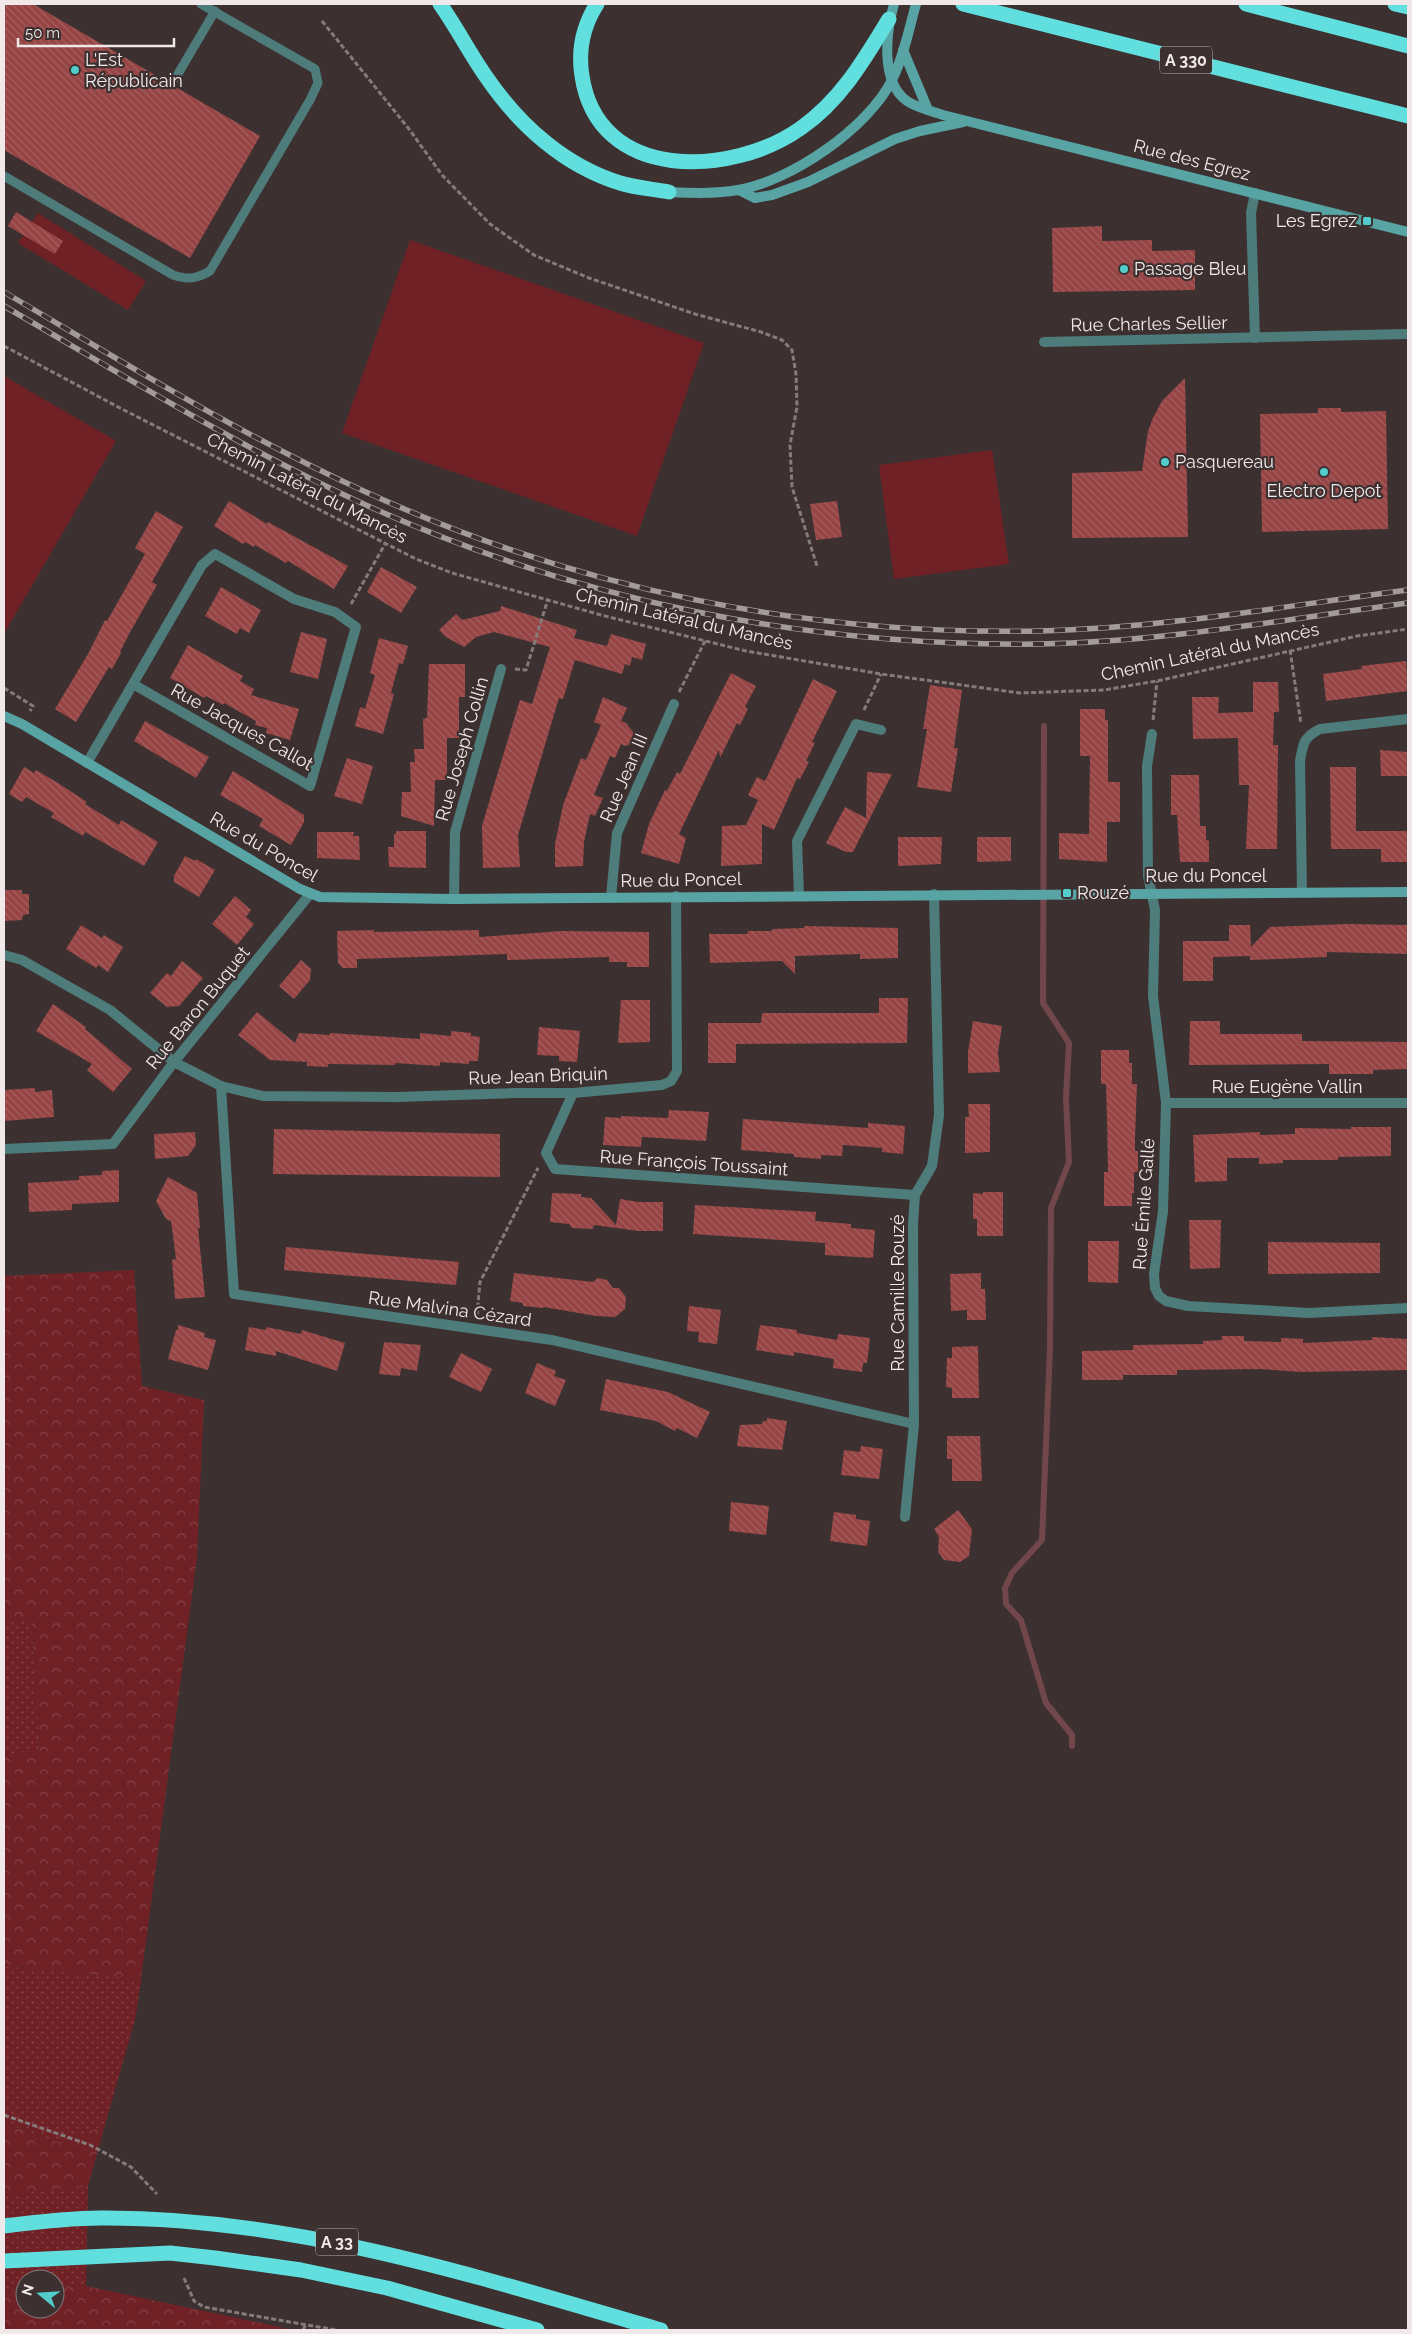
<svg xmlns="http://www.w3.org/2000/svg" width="1412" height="2334" viewBox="0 0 1412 2334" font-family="Raleway,sans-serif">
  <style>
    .grass { fill: url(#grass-dots) }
    .forest { fill: url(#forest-crowns) }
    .pitch { fill: #702125 }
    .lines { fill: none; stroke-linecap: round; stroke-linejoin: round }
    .stream { stroke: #72474b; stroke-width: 6 }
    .building { fill: url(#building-back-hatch) }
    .path { stroke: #857b7b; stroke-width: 3; stroke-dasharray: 5 2.5; stroke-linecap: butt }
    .lane { stroke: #4e7c7b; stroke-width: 9 }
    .street { stroke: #4e7c7b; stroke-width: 10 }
    .secondary { stroke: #58a4a4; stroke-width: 10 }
    .highway { stroke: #61dfdf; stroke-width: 15 }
    .rail-casing { stroke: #a39a9a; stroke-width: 5.5 }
    .rail { stroke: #3c3130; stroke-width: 4; stroke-dasharray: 11; stroke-linecap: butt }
    .poi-dot { fill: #52cdcc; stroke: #3c3130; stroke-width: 2 }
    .labels { text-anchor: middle; stroke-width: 4.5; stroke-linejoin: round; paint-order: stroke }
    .shield { fill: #3c3130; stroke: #bbb2b2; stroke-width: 1 }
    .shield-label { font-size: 16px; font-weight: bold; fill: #f1e9e9 }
    .poi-label { font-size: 18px; fill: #f1e9e9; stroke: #3c3130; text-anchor: start }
    .street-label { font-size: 18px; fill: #f1e9e9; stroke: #3c3130 }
  </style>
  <defs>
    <pattern id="grass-dots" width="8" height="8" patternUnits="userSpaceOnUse" patternTransform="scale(1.25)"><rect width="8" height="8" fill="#702125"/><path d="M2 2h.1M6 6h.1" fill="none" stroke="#854145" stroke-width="1.8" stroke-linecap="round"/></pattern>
    <pattern id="forest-crowns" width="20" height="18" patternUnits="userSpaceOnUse" patternTransform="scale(1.25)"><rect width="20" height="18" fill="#702125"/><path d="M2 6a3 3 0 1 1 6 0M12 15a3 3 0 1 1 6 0" fill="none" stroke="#854145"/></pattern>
    <pattern id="building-back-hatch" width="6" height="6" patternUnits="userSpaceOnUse" patternTransform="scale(1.25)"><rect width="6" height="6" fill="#964444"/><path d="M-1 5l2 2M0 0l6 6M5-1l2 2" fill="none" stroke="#a55f5f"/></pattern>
  </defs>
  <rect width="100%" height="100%" fill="#3c3130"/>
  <g class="grass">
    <path d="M31 1618 40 1751 4 1755V1623Z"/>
    <path d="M4 1966 141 1979 136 2016 105 2125 61 2143 4 2123Z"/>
    <path d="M88 2186 86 2286 55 2288V2279H25V2291L4 2293V2195Z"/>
  </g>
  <g class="forest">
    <path d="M134 1270 142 1386 204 1400 197 1558 141 1979 4 1966V1755L40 1750 31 1618 4 1623V1276Z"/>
    <path d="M4 2123 61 2143 105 2125 88 2186 4 2195Z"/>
    <path d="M86 2286 294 2330H4V2293L25 2291V2309H55V2288Z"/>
  </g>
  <g class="pitch">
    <path d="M38 213 146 281 128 310 18 243Z"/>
    <path d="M410 240 704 343 637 536 342 433Z"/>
    <path d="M4 376 116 441 5 632 4 631Z"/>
    <path d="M992 450 1009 564 894 579 879 465Z"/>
  </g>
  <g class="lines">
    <path class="stream" d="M1044 726 1043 1003 1069 1043 1066 1098 1069 1162 1051 1208 1050 1348 1042 1540 1012 1573 1005 1588 1006 1604 1021 1620 1046 1703 1072 1735V1746"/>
  </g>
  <g class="building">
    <path d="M4 4H33L260 136 190 258 4 150Z"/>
    <path d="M16 212 63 241 55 254 8 226Z"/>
    <path d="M1102 226V241L1152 240V251L1195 250V290L1053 292 1052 228Z"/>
    <path d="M1185 378 1188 537 1072 538V473L1142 471 1148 431 1153 418 1162 401Z"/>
    <path d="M1318 408H1341V412L1386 411 1388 529 1262 532 1260 414 1318 413Z"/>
    <path d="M229 501 267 524 268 522 348 566 334 589 288 561 286 563 255 545 254 547 245 542 243 544 214 526Z"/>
    <path d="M837 501 842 537 816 540 810 504Z"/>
    <path d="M156 511 183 527 152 582 157 585 129 634 120 652 121 653 112 669 109 667 76 722 55 709 88 654 105 620 107 621 145 554 135 548Z"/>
    <path d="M381 567 417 587 401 613 367 592Z"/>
    <path d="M221 587 261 610 249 633 240 628 237 634 205 616Z"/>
    <path d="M501 606 577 630 574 638 607 646 611 634 646 644 642 660 632 657 630 666 625 664 622 674 575 660 563 699 559 698 518 835 520 867 483 868 482 826 495 782 520 700 532 704 550 647 494 632 476 637 464 647 446 637 439 630 456 614 462 620 500 611Z"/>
    <path d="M301 632 327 639 318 679 290 672Z"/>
    <path d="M379 638 408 646 403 664 399 663 391 693 394 694 383 734 355 726 360 707 365 709 375 675 370 673Z"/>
    <path d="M188 645 243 676 240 681 254 689 251 695 299 709 290 740 266 733 267 728 255 725 256 721 224 703 223 705 206 696 204 698 170 678Z"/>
    <path d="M1406 661 1408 691 1326 701 1323 674 1362 669 1361 666Z"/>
    <path d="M429 664H465V697H459V738H447V780H435L434 826 401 816 402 792H411L410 762H415L414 749H424L423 719 427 718Z"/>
    <path d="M731 673 756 686 745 707 748 709 740 725 737 723 720 758 719 750 679 834 686 838 679 864 641 853 649 824 665 790 667 791 677 772 680 774Z"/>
    <path d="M813 679 837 691 812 742 815 743 806 761 809 762 800 779 797 778 774 830 762 824V864L721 866 722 826 746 825 758 800 748 795 757 777 765 781Z"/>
    <path d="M1253 682H1278L1279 712H1274L1273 745H1278L1277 849H1246L1249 785H1239L1238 738 1193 739 1192 697H1219L1218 713 1253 712Z"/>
    <path d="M930 685 962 690 954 748H958L951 792 917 787 927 729H923Z"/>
    <path d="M603 697 627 708 621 721 626 723 640 741 625 746 621 744 615 758 610 756 594 795 603 798 595 816 590 814 584 842 583 866 555 867V844L563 805 581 758 586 760 601 725 594 722Z"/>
    <path d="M1080 709H1105V720H1108V782H1120V822H1107V862L1059 859V833L1089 834 1090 756H1080Z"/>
    <path d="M145 721 209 757 196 778 134 741Z"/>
    <path d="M1380 750 1408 752V776H1381Z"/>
    <path d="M347 758 373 766 362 804 334 796Z"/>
    <path d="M24 767 34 773 36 770 58 783 87 802 85 804 119 825 121 820 158 842 144 866 85 832 83 836 51 817 54 813 26 797 22 802 9 794Z"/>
    <path d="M1330 767H1356V831H1408V862H1381V849H1331Z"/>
    <path d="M233 771 304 815V822L291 845 259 826 263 819 220 795Z"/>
    <path d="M867 772 892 774 853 852H846L826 843 845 807 866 818Z"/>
    <path d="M1171 775H1199L1200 826H1206V840L1209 841V862H1180L1177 815H1171Z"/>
    <path d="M396 831H426V868L389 867 388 847H394V834H396Z"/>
    <path d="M317 832H354L353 836H359L360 860 317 858Z"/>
    <path d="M898 837H942L941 864 898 866Z"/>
    <path d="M977 837H1011V861L977 862Z"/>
    <path d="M185 856 195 861 196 859 215 870 199 897 174 882V876Z"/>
    <path d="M4 890H22V894H29V914L23 915 22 920 4 921Z"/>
    <path d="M235 896 251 910 246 917 254 924 237 945 212 924Z"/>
    <path d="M1348 924 1408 925V954L1327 952V957L1250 960V956L1213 957V981H1183V941H1229V925H1250L1251 947 1270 927Z"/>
    <path d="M81 925 102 938 104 935 123 947 108 972 98 965 96 968 66 949Z"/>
    <path d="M804 926 898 928V958L860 959V954L795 956V974L782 961 710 963 709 934H747L748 931H771L773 929 804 928Z"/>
    <path d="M374 930V932L479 930V937L561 931 649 932V967H627V962H609V957L507 960V954L357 959V968H343L338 963 337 931Z"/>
    <path d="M301 960 311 969 310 980 294 999 279 986Z"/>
    <path d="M182 961 203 978 179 1006 167 1007 150 993 167 973 171 976Z"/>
    <path d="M879 998H908L907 1043 736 1044V1063H708V1023H761L762 1013H879Z"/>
    <path d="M621 1000H650V1042L618 1043Z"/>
    <path d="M53 1004 86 1027 85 1029 132 1069 113 1092 87 1070 92 1064 36 1031Z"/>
    <path d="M257 1012 295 1043 299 1033 330 1035V1033L420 1039V1033L451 1036V1031L471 1033V1036L480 1037 478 1061H469V1064L440 1062V1066L395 1063V1065L328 1064V1067L307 1066V1062L270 1060 238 1035Z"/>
    <path d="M973 1021 1002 1026 998 1052 1000 1072 968 1073V1052Z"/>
    <path d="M1190 1021H1220V1034H1302V1041L1408 1042V1069L1373 1070V1074H1329V1064L1189 1065Z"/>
    <path d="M539 1027 580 1031 577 1062 559 1061V1056L537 1055Z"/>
    <path d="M1101 1050H1129V1063H1132V1084H1137L1135 1138V1151H1138V1172H1134V1193H1132V1206H1104V1172H1108L1107 1118 1106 1084H1101Z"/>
    <path d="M35 1088V1092L52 1090 54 1117 4 1121V1090Z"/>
    <path d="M968 1104H990V1152L965 1153V1117H969Z"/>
    <path d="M669 1110 709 1112 706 1141 642 1137 641 1147 603 1145 605 1117 621 1118V1116L668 1118Z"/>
    <path d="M743 1119 868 1128V1123L905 1126 903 1154 882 1152V1148L843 1145 842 1156 821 1155V1159L794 1157V1154L741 1150Z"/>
    <path d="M1351 1127H1391V1156L1338 1157V1160H1283V1163L1259 1164V1158H1227V1181L1195 1182 1193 1135 1260 1132V1135L1295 1134V1128L1351 1129Z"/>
    <path d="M274 1129 500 1134V1177L273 1174Z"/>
    <path d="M195 1132 196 1145 188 1156 155 1159 154 1134Z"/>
    <path d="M119 1170V1202L72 1204V1210L29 1212 28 1183 79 1180V1176L102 1175V1171Z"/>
    <path d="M168 1177 197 1193 200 1228H198L205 1297 175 1299 172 1260 176 1259 171 1221 166 1219 156 1201Z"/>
    <path d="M983 1192H1003V1236H977V1219H973V1193L983 1194Z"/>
    <path d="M552 1193 581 1194V1197L591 1198 616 1225 620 1199 639 1202H663V1231H639L594 1225 593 1229 572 1228 569 1224 550 1222Z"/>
    <path d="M695 1205 816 1212 815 1221 851 1224V1228L875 1230 873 1258 825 1255V1243L693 1234Z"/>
    <path d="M1189 1220H1221L1220 1268 1190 1269Z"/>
    <path d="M1088 1241H1119L1118 1283 1088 1282Z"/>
    <path d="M1268 1242 1380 1243V1273L1268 1274Z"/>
    <path d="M286 1247 459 1262 456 1285 284 1270Z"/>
    <path d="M514 1273 593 1282 598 1278 607 1280 613 1288H619L626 1297 625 1309 615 1317 596 1316 544 1307 543 1308 523 1306V1303L510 1301Z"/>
    <path d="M981 1273V1289H985L986 1320H967V1310L951 1311 950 1274Z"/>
    <path d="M689 1306 721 1310 717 1344 698 1342 699 1332 687 1331Z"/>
    <path d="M178 1325 205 1333 204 1337 216 1340 208 1370 168 1359 176 1330H178Z"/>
    <path d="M760 1325 797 1330V1333L837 1340 838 1334 870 1338 867 1363H863L862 1372 833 1368 834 1359 794 1352V1356L756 1350Z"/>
    <path d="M249 1327 266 1330V1327L301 1334 302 1330 345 1343 337 1371 276 1351V1356L245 1350Z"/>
    <path d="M1222 1336H1244V1341L1281 1342V1338L1303 1339V1343L1372 1340V1337L1408 1339V1370L1301 1372 1261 1369 1177 1370V1375H1123V1380H1082V1351L1133 1350V1345L1203 1344V1341L1222 1340Z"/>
    <path d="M384 1342 421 1345 417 1371 401 1368 400 1376 379 1374Z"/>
    <path d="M978 1346 979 1398H952V1388L946 1387 947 1358H952V1347Z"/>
    <path d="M461 1353 492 1369 481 1392 449 1377Z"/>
    <path d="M537 1363 556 1371 554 1376 566 1380 555 1406 525 1393Z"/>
    <path d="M606 1379 668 1392 710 1412 697 1438 677 1428 675 1431 656 1421 600 1410Z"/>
    <path d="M767 1418 787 1421 782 1450 737 1446 740 1425 762 1424 763 1421H767Z"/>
    <path d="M947 1436H980L982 1481H952V1459H947Z"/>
    <path d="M861 1446 883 1449 879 1479 841 1475 844 1450 860 1452Z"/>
    <path d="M731 1502 769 1506 766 1535 729 1531Z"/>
    <path d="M958 1510 972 1529 969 1556 960 1562 944 1560 938 1552 939 1537 934 1529Z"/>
    <path d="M834 1512 856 1515V1519L870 1521 867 1546 830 1541Z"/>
  </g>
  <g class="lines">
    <g class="path">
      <path d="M322 21 409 129 442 175 490 224 534 255 589 278 695 314 761 332 782 340 792 350 796 374 797 407 790 445 792 487 817 566"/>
      <path d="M4 346 120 408 416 559 452 573 601 615 746 651 881 674 1020 693 1104 690 1157 681 1357 636 1408 629"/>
      <path d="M351 604 385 544"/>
      <path d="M1290 650 1301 724"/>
      <path d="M515 669 526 670 548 599"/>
      <path d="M4 688 33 706 30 711"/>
      <path d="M679 692 705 641"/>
      <path d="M864 710 881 674"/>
      <path d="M1153 720 1157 681"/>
      <path d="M477 1315 480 1282 538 1168"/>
      <path d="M4 2115 90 2145 131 2167 157 2194"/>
      <path d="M184 2278 194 2301 204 2307 336 2330"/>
      <path d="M303 2330 306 2324"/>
    </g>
    <g class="lane">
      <path d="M175 79 215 11"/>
      <path d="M4 176 173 275C188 280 196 279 210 271L310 100 318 83 315 69 201 4"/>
    </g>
    <g class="street">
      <path d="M1255 338 1251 213 1255 193"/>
      <path d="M1044 342 1408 334"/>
      <path d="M1152 734 1147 766 1148 876 1155 910 1153 996 1166 1103 1163 1211 1154 1274 1155 1288 1159 1296 1166 1301 1188 1306 1309 1313 1408 1308"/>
      <path d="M87 763 202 565 215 554 294 599 335 612 356 627 310 786 133 684"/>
      <path d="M1302 892 1300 761C1303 743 1304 737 1320 729L1408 719"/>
      <path d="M799 895 797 841 856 724 881 730"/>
      <path d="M611 897 617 833 674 704"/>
      <path d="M454 899 455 832 501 669"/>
      <path d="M4 955 22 960 110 1010 174 1062 221 1086 234 1294 552 1340 914 1424"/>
      <path d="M221 1086 263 1096 398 1097 514 1093H573L662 1085 671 1081 677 1071 676 896"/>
      <path d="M573 1093 546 1153 555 1169 915 1195"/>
      <path d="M1166 1103H1408"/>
      <path d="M4 1149 113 1144 174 1062 310 894"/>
      <path d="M905 1517 914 1424 913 1224 915 1195 932 1166 939 1115 934 894"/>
    </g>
    <g class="secondary">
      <path d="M894 4C886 32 880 82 907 101 917 108 932 111 943 115L1408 232"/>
      <path d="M903 50 928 110"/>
      <path d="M739 190 755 198 772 195 808 182 895 139 920 131 963 122"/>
      <path d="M669 192C692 193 715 194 738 190 791 181 868 128 892 80 904 56 909 29 916 4"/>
      <path d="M4 716 22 724 300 889 320 897 454 899 1408 892"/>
    </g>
    <g class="highway">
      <path d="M440 4C457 28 470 54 487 78 520 126 565 166 620 183 636 188 653 189 669 192"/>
      <path d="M597 4C583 26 578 51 582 76 598 183 732 177 801 128 841 100 864 60 889 19"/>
      <path d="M963 4 1408 116"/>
      <path d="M1246 4 1408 46"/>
      <path d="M1395 4 1408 7"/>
      <path d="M4 2226C36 2222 69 2218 101 2218 295 2217 478 2277 661 2330"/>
      <path d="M4 2261 170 2253 215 2258 301 2270 387 2288 537 2330"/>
    </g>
    <defs>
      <g id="rail">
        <path d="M4 292C123 362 242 436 368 493 578 589 808 636 1039 631 1164 628 1285 606 1408 590"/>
        <path d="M4 306C123 375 242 449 368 506 579 601 808 647 1039 644 1164 642 1286 619 1408 603"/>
      </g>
    </defs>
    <use href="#rail" class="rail-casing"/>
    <use href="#rail" class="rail"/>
  </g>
  <g class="poi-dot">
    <circle cx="75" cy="70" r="5"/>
    <rect x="1362" y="216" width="10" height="10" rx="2.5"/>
    <circle cx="1124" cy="269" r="5"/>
    <circle cx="1165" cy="462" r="5"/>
    <circle cx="1324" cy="472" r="5"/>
    <rect x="1062" y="888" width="10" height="10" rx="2.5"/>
  </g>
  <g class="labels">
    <g class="shield">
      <rect x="1160" y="46.5" width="52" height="27" rx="4"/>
      <rect x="316" y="2228.5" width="42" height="27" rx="4"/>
    </g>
    <g class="shield-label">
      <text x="1186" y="66">A 330</text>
      <text x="337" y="2248">A 33</text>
    </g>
    <g class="poi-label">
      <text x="85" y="66">L'Est<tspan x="85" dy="21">Républicain</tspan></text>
      <text x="1357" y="227" text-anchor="end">Les Egrez</text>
      <text x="1134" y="275">Passage Bleu</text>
      <text x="1175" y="468">Pasquereau</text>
      <text x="1324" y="497" text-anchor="middle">Electro Depot</text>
      <text x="1077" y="899">Rouzé</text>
    </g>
    <g class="street-label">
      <text transform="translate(1192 160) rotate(14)" y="6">Rue des Egrez</text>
      <text transform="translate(1149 324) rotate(-1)" y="6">Rue Charles Sellier</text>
      <text transform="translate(307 488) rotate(27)" y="6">Chemin Latéral du Mancès</text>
      <text transform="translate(684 619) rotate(13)" y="6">Chemin Latéral du Mancès</text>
      <text transform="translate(1210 652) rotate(-12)" y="6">Chemin Latéral du Mancès</text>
      <text transform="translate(242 727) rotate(29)" y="6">Rue Jacques Callot</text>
      <text transform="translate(462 749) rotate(-74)" y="6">Rue Joseph Collin</text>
      <text transform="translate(624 778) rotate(-67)" y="6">Rue Jean III</text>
      <text transform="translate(264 847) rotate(30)" y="6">Rue du Poncel</text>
      <text x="1206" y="882">Rue du Poncel</text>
      <text transform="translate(681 880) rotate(-1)" y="6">Rue du Poncel</text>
      <text transform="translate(198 1008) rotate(-51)" y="6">Rue Baron Buquet</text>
      <text transform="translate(538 1076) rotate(-2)" y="6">Rue Jean Briquin</text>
      <text x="1287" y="1093">Rue Eugène Vallin</text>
      <text transform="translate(694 1163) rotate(4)" y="6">Rue François Toussaint</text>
      <text transform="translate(1144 1204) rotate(-86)" y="6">Rue Émile Gallé</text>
      <text transform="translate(898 1293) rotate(-90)" y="6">Rue Camille Rouzé</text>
      <text transform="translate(450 1309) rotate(8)" y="6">Rue Malvina Cézard</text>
    </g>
  </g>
  <rect width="1412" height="2334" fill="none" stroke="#f1e9e9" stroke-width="10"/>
  <g transform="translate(40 2294) rotate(288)"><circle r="24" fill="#3c3130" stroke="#847b7a"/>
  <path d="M0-4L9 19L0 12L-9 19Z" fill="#52cdcc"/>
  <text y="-8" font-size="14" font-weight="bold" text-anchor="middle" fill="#f1e9e9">N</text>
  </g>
  <path d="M18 38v8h156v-8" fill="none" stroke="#f1e9e9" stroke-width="2.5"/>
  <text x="25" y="38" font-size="15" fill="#f1e9e9" stroke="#3c3130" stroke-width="4" paint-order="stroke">50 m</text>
</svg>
